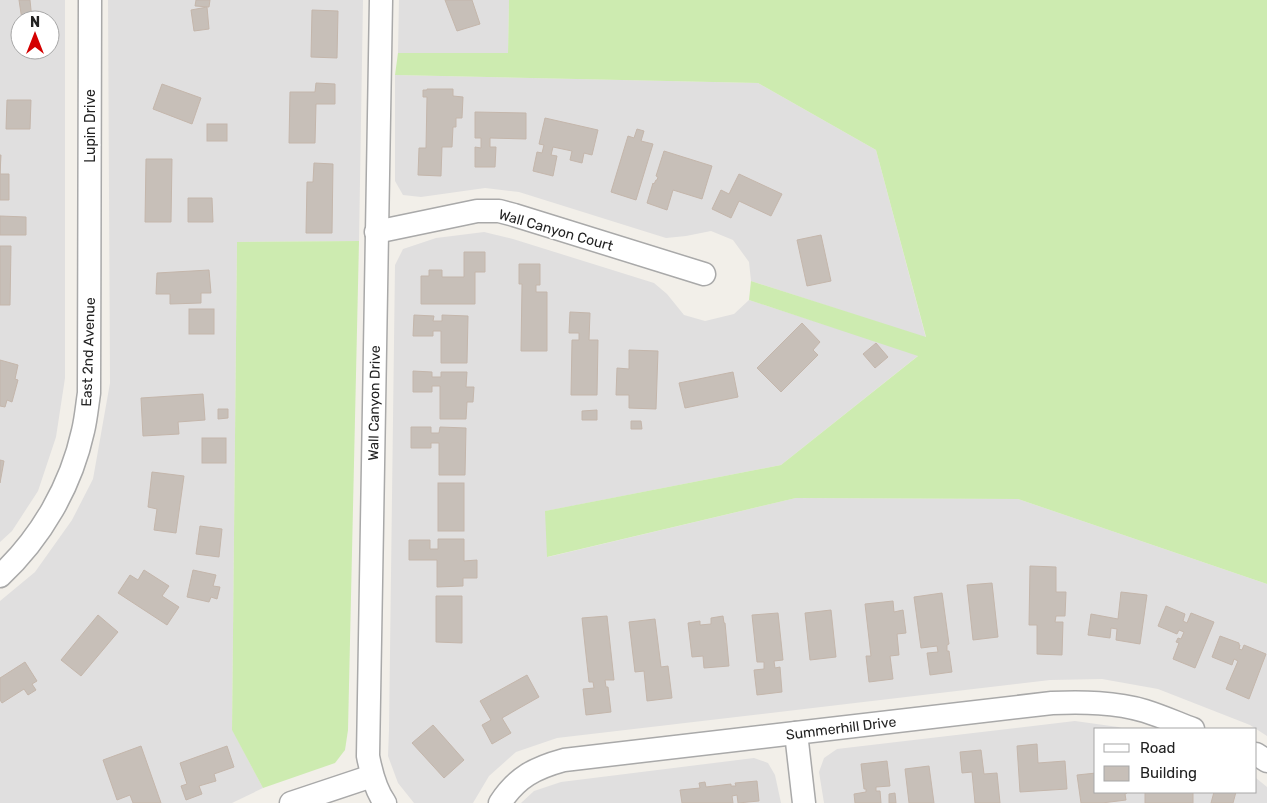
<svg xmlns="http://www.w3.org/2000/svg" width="1267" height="803" viewBox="0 0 1267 803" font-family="Rubik,sans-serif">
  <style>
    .residential { fill: #e0dfdf; fill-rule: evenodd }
    .grass { fill: #cdebb0 }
    .building { fill: #c7bfb8; stroke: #c4b6ab }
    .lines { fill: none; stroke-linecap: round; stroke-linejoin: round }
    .minor-casing { stroke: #a9a9a9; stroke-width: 25 }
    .minor { stroke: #fff; stroke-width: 22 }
    .labels { text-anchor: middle; stroke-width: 4.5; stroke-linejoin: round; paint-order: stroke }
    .street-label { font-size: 14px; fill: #222; stroke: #fff }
  </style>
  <rect width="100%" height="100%" fill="#f2efe9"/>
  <g class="residential">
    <path d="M0 0H65V378L56 437 38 491 12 531 0 542ZM20 20H50V50H20Z"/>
    <path d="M108 0H363L359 241 237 242 232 729 263 788 232 803H0V601L35 572 72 520 93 479 110 383Z"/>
    <path d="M399 0H509L508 53H398Z"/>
    <path d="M395 75 758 83 876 150 926 338 751 281 749 262 733 240 711 231 686 236 666 238 519 192 485 188 421 197 403 195 395 181Z"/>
    <path d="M484 232 513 239 654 283 667 294 684 315 705 321 734 314 749 300 919 355 781 465 546 511 548 557 796 498 1018 499 1267 584V736L1250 725 1158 689 1102 679 1050 680 557 738 516 752 489 776 473 803H414L398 783 388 756 389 730 395 265 403 249 436 238Z"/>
    <path d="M1075 721 1118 727 1125 729H1096V792H1256V778L1267 787V803H824L819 772 824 758 837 749Z"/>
    <path d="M754 758 768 763 775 775 781 803H521L534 791 561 782Z"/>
  </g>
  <g class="grass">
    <path d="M509 0H1267V584L1018 499 796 498 547 557 545 511 781 465 918 356 749 300 751 281 926 337 876 150 758 83 395 75 398 53H508Z"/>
    <path d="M359 241 348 730 345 750 335 763 263 788 232 730 237 242Z"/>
  </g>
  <g class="building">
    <path d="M19 0H30L32 20H22Z"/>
    <path d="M196 0H210L209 7 195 6Z"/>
    <path d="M445 0H472L480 24 457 31Z"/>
    <path d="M207 7 209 29 194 31 191 10Z"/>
    <path d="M312 10 338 11 337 58 311 57Z"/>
    <path d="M316 83 335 84V104H316L315 143H289L290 92H315Z"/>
    <path d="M162 84 201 98 192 124 153 109Z"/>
    <path d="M427 89H453V96L463 97 462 118H456V127H453L452 147H442L441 176 418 175 419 148H426L427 97H423V90H427Z"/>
    <path d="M7 100H31L30 129H6Z"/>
    <path d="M475 112 526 113V139L490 138V147H496L495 167H475V147L481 148V138H475Z"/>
    <path d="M545 118 598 130 592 155 584 153 582 163 570 160 572 151 553 147 551 155 557 156 553 176 533 171 537 152 542 153 544 145 539 144Z"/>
    <rect x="207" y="124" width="20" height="17"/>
    <path d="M637 129 644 131 641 141 653 144 636 200 611 192 628 136 634 138Z"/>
    <path d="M664 151 712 166 702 199 673 190 667 210 647 203 653 183 654 184 656 180H657L658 177 656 176Z"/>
    <path d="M0 155H1L0 174H9V200H0Z"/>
    <path d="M146 159H172L171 222H145Z"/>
    <path d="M314 163 333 164 332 233H306L307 182H313Z"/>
    <path d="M739 174 782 194 771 216 739 201 731 218 712 209 721 190 729 194Z"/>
    <path d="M188 198H212L213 222H188Z"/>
    <path d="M0 216 26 217V235H0Z"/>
    <path d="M821 235 831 281 807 286 797 240Z"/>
    <path d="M0 246H11L10 305H0Z"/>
    <path d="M464 252H485V272H475V304H421V276H429V270H442V277H464Z"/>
    <path d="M519 264H540V285H536V292H547V351H521L522 284H519Z"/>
    <path d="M209 270 211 293H201V303L170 304V294H156L157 273Z"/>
    <rect x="189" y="309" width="25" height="25"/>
    <path d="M570 312 590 313 589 340H598L597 395H571L572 340H579V333H569Z"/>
    <path d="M414 315 434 316 433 321H442V315L468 316 467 363H441V331H433V336H413Z"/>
    <path d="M802 323 820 342 813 350 818 355 781 392 757 368Z"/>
    <path d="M876 343 888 357 875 368 863 354Z"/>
    <path d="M629 350 658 351 656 409 629 408V395H616L617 368 629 369Z"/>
    <path d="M0 360 18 365 15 379 18 380 12 402 7 400 5 407 0 406Z"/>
    <path d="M413 371 432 372V377H441V372H467L466 387H474L473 402H467L466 419H440V386H432V392H413Z"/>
    <path d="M733 372 738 397 685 408 679 383Z"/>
    <path d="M203 394 205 420 178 422 179 434 143 436 141 398Z"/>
    <path d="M218 409H228V418L218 419Z"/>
    <path d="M597 410V420H582V411Z"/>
    <path d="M631 421H641L642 429H631Z"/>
    <path d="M411 427H431V433H439L440 427 466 428 465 475H439V443H431V448H411Z"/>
    <rect x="202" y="438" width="24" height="25"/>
    <path d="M0 460 4 461 0 483Z"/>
    <path d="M152 472 184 476 176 533 154 530 157 509 148 507Z"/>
    <rect x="438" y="483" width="26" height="48"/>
    <path d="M200 526 222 529 219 557 196 554Z"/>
    <path d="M438 539H464V561L477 560V578H463V586L437 587V560H409V540H430V549H438Z"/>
    <path d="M1030 566 1056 567V592H1066L1065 616H1056L1055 622H1063L1062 655 1037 654V625H1029Z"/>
    <path d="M144 570 169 586 162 596 179 607 167 625 118 593 130 575 138 580Z"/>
    <path d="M193 570 216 575 213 586 220 587 217 599 211 597 209 602 187 597Z"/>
    <path d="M992 583 998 637 973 640 967 585Z"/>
    <path d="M1121 592 1147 595 1140 644 1116 640 1117 629 1111 628 1110 638 1088 635 1091 614 1118 619Z"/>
    <path d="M942 593 949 644 947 645V651H949L952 672 930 675 927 653 938 652 937 646 921 648 914 597Z"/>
    <path d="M436 596H462V643L436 642Z"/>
    <path d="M893 601 894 612 903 610 906 633 897 634 899 655 890 656 893 679 869 682 866 656H871L865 604Z"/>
    <path d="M1166 606 1185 614 1183 621 1187 623 1191 613 1214 622 1195 668 1173 659 1179 643 1176 642 1178 638 1181 639 1184 632 1179 630 1177 634 1158 626Z"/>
    <path d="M831 610 836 657 810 660 805 613Z"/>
    <path d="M778 613 783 660 774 661 775 668 780 667 782 692 757 695 754 670 764 669V662H757L752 615Z"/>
    <path d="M98 615 118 632 81 676 61 660Z"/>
    <path d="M607 616 614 680H605L606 687H608L611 712 586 715 583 689 594 688 593 682H589L582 618Z"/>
    <path d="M723 616 724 623H725L729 666 704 668 703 656 692 657 688 623 700 621V625L711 624V618Z"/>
    <path d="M655 619 661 667 668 666 672 698 647 701 644 671 635 672 629 622Z"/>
    <path d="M1220 636 1239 643V645H1240L1239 649 1242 650 1244 645 1266 654 1249 699 1226 689 1238 661 1234 659 1232 665 1212 657Z"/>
    <path d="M25 662 37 681 32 684 36 690 28 695 24 689 2 703 0 700V678Z"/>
    <path d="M527 675 539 697 502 718 511 733 492 744 482 725 491 720 480 701Z"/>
    <path d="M433 725 464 760 444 778 412 743Z"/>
    <path d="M1037 744 1038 763 1065 761 1067 789 1020 792 1017 746Z"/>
    <path d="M141 746 161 803H133L130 795 117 800 103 760Z"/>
    <path d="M227 746 234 767 214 774 216 781 199 786 202 794 186 800 181 786 187 784 180 763Z"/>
    <path d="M981 750 984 774 997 773 1000 803H975L972 772 962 773 960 752Z"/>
    <path d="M887 761 890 786 876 787V791H880L881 803H855L854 794 866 792V789H864L861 764Z"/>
    <path d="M929 766 934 803H909L905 769Z"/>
    <path d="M1096 773V792H1126L1127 793 1125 794 1126 800 1102 803H1081L1077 775Z"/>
    <path d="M757 781 759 801 738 803 737 795 732 796 733 803H682L680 790 700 788 699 783 705 782 706 787 731 784V786H736L735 783Z"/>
    <rect x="1145" y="792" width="48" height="11"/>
    <path d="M1214 792H1236L1233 803H1211Z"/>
    <path d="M895 793 896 803H889V794Z"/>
  </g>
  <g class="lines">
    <defs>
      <g id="minor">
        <path d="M381 0 368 756C371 772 375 789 385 803"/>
        <path d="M376 232 477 211H499L514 215 704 274"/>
        <path d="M0 576C41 538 71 486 83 431 86 419 87 406 89 393L90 0"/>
        <path d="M796 733 804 803"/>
        <path d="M1256 754 1267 761"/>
        <path d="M291 803 372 776"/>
        <path d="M500 803C517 777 535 768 564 760L1052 703C1083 702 1115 702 1145 711 1161 716 1177 723 1193 729"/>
      </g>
    </defs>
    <use href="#minor" class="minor-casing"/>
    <use href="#minor" class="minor"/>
  </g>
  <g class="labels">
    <g class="street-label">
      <text transform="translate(90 126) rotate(-90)" y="5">Lupin Drive</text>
      <text transform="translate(556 230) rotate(16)" y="5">Wall Canyon Court</text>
      <text transform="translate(88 352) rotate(-88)" y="5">East 2nd Avenue</text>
      <text transform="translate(374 403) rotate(-89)" y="5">Wall Canyon Drive</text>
      <text transform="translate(841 728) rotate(-7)" y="5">Summerhill Drive</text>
    </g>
  </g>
  <rect x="1094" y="728" width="162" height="65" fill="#ffffff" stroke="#a7a7a7"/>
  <rect x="1104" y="744" width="25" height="8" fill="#ffffff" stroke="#a7a7a7"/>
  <text x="1140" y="753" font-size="15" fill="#222222">Road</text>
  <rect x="1104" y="766" width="25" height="15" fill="#c7bfb8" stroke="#a7a7a7"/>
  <text x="1140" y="778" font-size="15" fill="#222222">Building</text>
  <g transform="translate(35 35)"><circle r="24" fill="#ffffff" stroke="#a7a7a7"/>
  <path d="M0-4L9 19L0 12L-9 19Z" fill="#d40000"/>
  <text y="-8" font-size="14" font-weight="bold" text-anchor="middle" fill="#222222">N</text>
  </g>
</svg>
